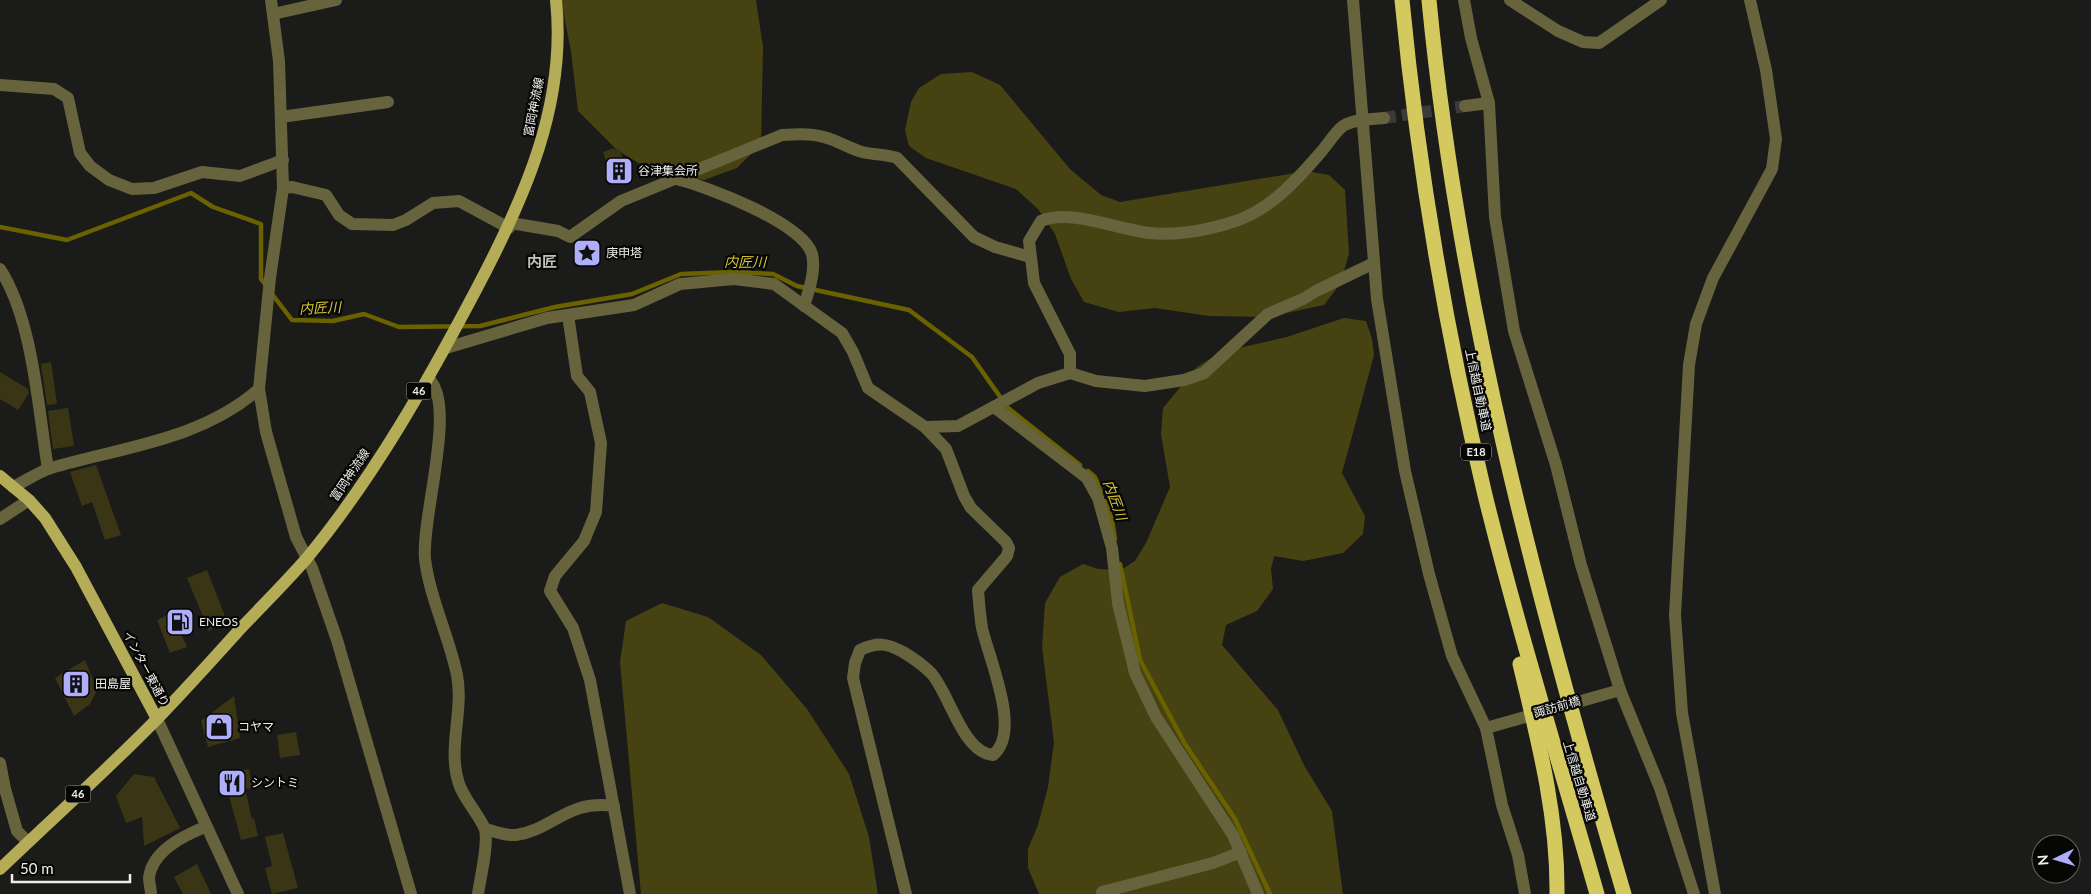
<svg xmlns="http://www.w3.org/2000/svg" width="2091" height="894" viewBox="0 0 2091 894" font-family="Lato,'Noto Sans JP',sans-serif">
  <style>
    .green { fill: #474212 }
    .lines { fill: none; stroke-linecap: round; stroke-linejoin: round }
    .stream { stroke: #6a6101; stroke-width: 4.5 }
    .building { fill: #3a3615 }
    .minor-tunnel { stroke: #3b3a39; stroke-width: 12; stroke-dasharray: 12 6; stroke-linecap: butt }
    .minor { stroke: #67633c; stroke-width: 12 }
    .major { stroke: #b4ac56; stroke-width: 12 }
    .highway { stroke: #d3c95f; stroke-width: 15 }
    .labels { text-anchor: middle; stroke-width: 4.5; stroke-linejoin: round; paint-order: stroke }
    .shield { fill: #060605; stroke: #a8a8a7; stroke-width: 1 }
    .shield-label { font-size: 11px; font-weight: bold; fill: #eeedec }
    .street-label { font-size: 12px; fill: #eeedec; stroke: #060605 }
    .poi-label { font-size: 12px; fill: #eeedec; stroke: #060605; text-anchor: start }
    .water-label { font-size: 14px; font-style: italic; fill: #d7c835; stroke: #060605 }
    .quarter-label { font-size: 15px; font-weight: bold; fill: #c0c0bc; stroke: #060605 }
  </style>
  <rect width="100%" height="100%" fill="#1b1b19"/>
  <g class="green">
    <path d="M561 0H756L763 47 761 144 737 168 704 180 655 173 617 150 578 111 571 51Z"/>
    <path d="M972 72 1000 85 1070 169 1101 195 1120 202 1307 171 1329 175 1345 190 1349 254 1340 284 1324 305 1268 317 1209 316 1155 308 1119 312 1084 302 1071 279 1055 234 1038 209 1016 189 926 158 909 146 905 130 911 102 919 88 941 74Z"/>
    <path d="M1344 318 1366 321 1372 339 1374 355 1342 473 1365 516 1363 534 1343 553 1303 561 1274 556 1271 569 1273 589 1257 611 1226 625 1222 645 1278 710 1305 767 1332 811 1343 894H1039L1028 868V849L1038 825 1048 787 1054 742 1042 647 1045 603 1060 577 1083 564 1098 569 1121 570 1135 561 1146 543 1170 487 1161 434 1163 408 1197 367 1221 352 1287 337Z"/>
    <path d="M662 603 708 617 761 655 807 709 849 774 869 837 878 894H641L620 662 626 621Z"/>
  </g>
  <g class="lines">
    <g class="stream">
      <path d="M0 227 67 240 191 193 213 207 261 224V279L266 285"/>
      <path d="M272 294 292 320 333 321 364 314 399 327 480 326 555 307 632 294 681 274 733 272 773 274 797 286 909 310 972 357 1008 408 1080 465"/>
      <path d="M1088 471 1095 477 1101 492"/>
      <path d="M1105 501 1112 520 1115 539"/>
      <path d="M1120 564 1140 660 1185 744 1235 819 1270 894"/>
    </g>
  </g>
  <g class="building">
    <path d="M614 148 615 150 619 148 630 178 615 185 603 152Z"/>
    <path d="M51 362 57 404 47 405 41 364Z"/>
    <path d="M0 372 28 389 29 393 18 410 0 399Z"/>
    <path d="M68 408 74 446 53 449 48 411Z"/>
    <path d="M96 465 121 535 105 540 92 502 82 506 70 472Z"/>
    <path d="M207 570 226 619 209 631 187 578Z"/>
    <path d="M172 613 187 647 170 653 157 620Z"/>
    <path d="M85 660 97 690 90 704 74 716 55 678Z"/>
    <path d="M234 696 240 738 208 747 201 721Z"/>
    <path d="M296 732 300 755 280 758 277 735Z"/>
    <path d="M249 769 253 788 245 789 252 819 254 818 258 836 241 840 228 792 222 793 219 774Z"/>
    <path d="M134 774 154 777 180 828 144 846 142 817 126 823 116 796Z"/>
    <path d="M283 833 298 888 272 894 265 868 272 866 265 837Z"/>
    <path d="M197 864 211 894H183L174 877Z"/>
  </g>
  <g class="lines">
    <path class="minor-tunnel" d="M1384 118 1465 106"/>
    <g class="minor">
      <path d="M271 0 279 61 283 188 270 278 259 389 266 432 296 537 312 568 337 640 411 894"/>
      <path d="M1353 0 1377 299 1405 471 1429 574 1452 656 1486 728 1502 805 1518 855 1525 894"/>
      <path d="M1464 0 1471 38 1489 103 1495 217 1514 331 1556 465 1581 565 1620 690 1660 788 1694 894"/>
      <path d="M1510 0 1558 31 1583 42 1599 43 1661 0"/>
      <path d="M273 14 336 0"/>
      <path d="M0 85 54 89 68 98 80 153 90 166 109 180 132 189 154 188 202 172 240 176 283 160"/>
      <path d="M1465 106 1489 103"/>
      <path d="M281 117 388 102"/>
      <path d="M676 179C706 186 803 223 812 254 816 271 809 290 804 306"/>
      <path d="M283 188 292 187 326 195 339 215 352 224 393 225 406 220 433 203 459 201 509 228"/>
      <path d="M511 223 558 231 570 237 621 201 782 135C800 134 816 133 833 140 843 144 852 149 862 152 874 155 886 154 897 158L974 237 995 247 1030 257"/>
      <path d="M0 269C33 320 38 408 48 469"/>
      <path d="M568 315 577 376 590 392 601 443 596 512 584 541 555 576 550 591 573 628 590 680 630 894"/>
      <path d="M446 348 547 318 634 305 680 284 734 279 774 284 842 333 853 352 868 388 925 427 958 426 1038 383 1070 373 1096 381 1145 386 1184 380 1204 373 1268 314 1303 299 1316 291 1374 263"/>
      <path d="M1070 373V354L1034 283 1029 241 1041 221C1069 208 1119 230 1150 233 1177 236 1207 230 1233 222 1269 211 1297 180 1321 152 1328 144 1335 132 1343 126 1354 119 1372 119 1384 118"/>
      <path d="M428 378C458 403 421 518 425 559 430 599 449 636 457 675 464 712 447 748 459 784 464 799 477 812 484 827 490 839 480 879 478 894"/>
      <path d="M994 407 1087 478 1098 498 1112 548 1118 603 1135 673 1156 717 1233 835 1258 894"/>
      <path d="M13 487C26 481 38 472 51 468 122 447 201 440 259 389"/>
      <path d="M0 519 29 500"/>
      <path d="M157 719 238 894"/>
      <path d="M1486 728 1620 690"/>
      <path d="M0 763 5 789 17 831 28 842"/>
      <path d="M486 829C496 832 505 836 516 835 554 829 568 799 614 806"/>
      <path d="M151 894C151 889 149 883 149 878 152 851 183 836 205 827"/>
      <path d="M906 894 853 678 855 663 860 650C878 642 886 643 903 652 913 658 923 665 931 673 950 694 962 752 993 755 1022 732 989 659 982 628 980 616 979 603 978 590L1007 556 1009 548 1006 542 971 508 964 496 946 449 925 427"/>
      <path d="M1103 894 1102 892 1213 863 1241 852"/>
      <path d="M1715 894 1682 713 1675 615 1689 365 1696 324 1713 278 1772 169 1776 139 1766 70 1750 0"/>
    </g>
    <g class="major">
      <path d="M0 476 29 500 45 518 76 567 157 719"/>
      <path d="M0 869C52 819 107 770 158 718 186 689 214 658 241 628 263 605 286 582 307 558 374 477 428 381 477 288 524 199 567 104 556 0"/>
    </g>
    <g class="highway">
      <path d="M1402 0C1418 167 1446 332 1485 495 1518 629 1559 761 1597 894"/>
      <path d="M1429 0C1458 305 1538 601 1624 894"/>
      <path d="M1520 664C1538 739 1558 816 1557 894"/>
    </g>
  </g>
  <defs>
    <symbol id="building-square" viewBox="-11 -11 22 22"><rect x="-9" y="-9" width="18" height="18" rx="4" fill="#aeaefa" stroke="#060605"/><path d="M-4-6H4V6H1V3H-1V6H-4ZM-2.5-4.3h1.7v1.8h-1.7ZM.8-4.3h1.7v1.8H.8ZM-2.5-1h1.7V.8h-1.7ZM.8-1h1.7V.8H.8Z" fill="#111"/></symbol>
    <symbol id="sight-square" viewBox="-11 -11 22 22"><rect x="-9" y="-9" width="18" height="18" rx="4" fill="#aeaefa" stroke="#060605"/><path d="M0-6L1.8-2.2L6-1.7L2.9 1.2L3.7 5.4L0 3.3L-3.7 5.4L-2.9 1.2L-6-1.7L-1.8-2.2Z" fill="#111"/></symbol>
    <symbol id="fuel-square" viewBox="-11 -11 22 22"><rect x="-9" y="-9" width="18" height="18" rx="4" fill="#aeaefa" stroke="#060605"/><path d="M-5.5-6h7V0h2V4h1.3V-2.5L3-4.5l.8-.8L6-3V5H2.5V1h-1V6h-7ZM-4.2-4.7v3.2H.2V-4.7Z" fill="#111"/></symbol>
    <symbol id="shop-square" viewBox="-11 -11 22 22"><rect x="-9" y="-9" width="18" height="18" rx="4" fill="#aeaefa" stroke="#060605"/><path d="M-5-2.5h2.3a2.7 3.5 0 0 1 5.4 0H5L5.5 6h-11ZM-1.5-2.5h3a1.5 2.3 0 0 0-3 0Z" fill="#111"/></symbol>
    <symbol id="restaurant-square" viewBox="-11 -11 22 22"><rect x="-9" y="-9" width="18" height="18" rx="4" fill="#aeaefa" stroke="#060605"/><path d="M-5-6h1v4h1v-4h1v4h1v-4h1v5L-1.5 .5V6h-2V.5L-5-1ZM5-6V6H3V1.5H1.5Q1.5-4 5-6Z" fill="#111"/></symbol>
  </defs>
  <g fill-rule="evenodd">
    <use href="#building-square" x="603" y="155" width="32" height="32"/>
    <use href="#sight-square" x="571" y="237" width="32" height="32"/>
    <use href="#fuel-square" x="164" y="606" width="32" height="32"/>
    <use href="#building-square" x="60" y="668" width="32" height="32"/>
    <use href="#shop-square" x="203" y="711" width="32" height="32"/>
    <use href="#restaurant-square" x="216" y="767" width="32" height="32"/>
  </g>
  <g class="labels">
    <g class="shield">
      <rect x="406.5" y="382.5" width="25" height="17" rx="4"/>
      <rect x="1461" y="443.5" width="30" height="17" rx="4"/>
      <rect x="65.5" y="785.5" width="25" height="17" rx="4"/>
    </g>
    <g class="shield-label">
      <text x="419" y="395">46</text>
      <text x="1476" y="456">E18</text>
      <text x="78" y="798">46</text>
    </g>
    <g class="street-label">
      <text transform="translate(534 107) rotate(-79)" y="4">富岡神流線</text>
      <text transform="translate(1478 390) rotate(78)" y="4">上信越自動車道</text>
      <text transform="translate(350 475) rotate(-56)" y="4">富岡神流線</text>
      <text transform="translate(146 669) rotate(62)" y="4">インター東通り</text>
      <text transform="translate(1557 707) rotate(-16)" y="4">諏訪前橋</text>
      <text transform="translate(1579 781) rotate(73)" y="4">上信越自動車道</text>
    </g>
    <g class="poi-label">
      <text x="638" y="175">谷津集会所</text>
      <text x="606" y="257">庚申塔</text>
      <text x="199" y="626">ENEOS</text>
      <text x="95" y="688">田島屋</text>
      <text x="238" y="731">コヤマ</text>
      <text x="251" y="787">シントミ</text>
    </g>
    <g class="water-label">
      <text transform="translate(745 262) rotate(1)" y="5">内匠川</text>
      <text transform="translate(320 308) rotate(-3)" y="5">内匠川</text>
      <text transform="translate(1115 500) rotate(70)" y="5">内匠川</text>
    </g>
    <g class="quarter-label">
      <text x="542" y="267">内匠</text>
    </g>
  </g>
  <g transform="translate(2056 859) rotate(265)"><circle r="24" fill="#060605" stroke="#636261"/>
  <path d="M0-4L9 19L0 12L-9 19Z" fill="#aeaefa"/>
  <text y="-8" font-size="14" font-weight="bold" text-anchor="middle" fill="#eeedec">N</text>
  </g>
  <path d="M12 874v8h118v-8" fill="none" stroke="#eeedec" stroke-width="2.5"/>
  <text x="20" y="874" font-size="15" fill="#eeedec" stroke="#060605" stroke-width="4" paint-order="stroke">50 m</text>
</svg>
